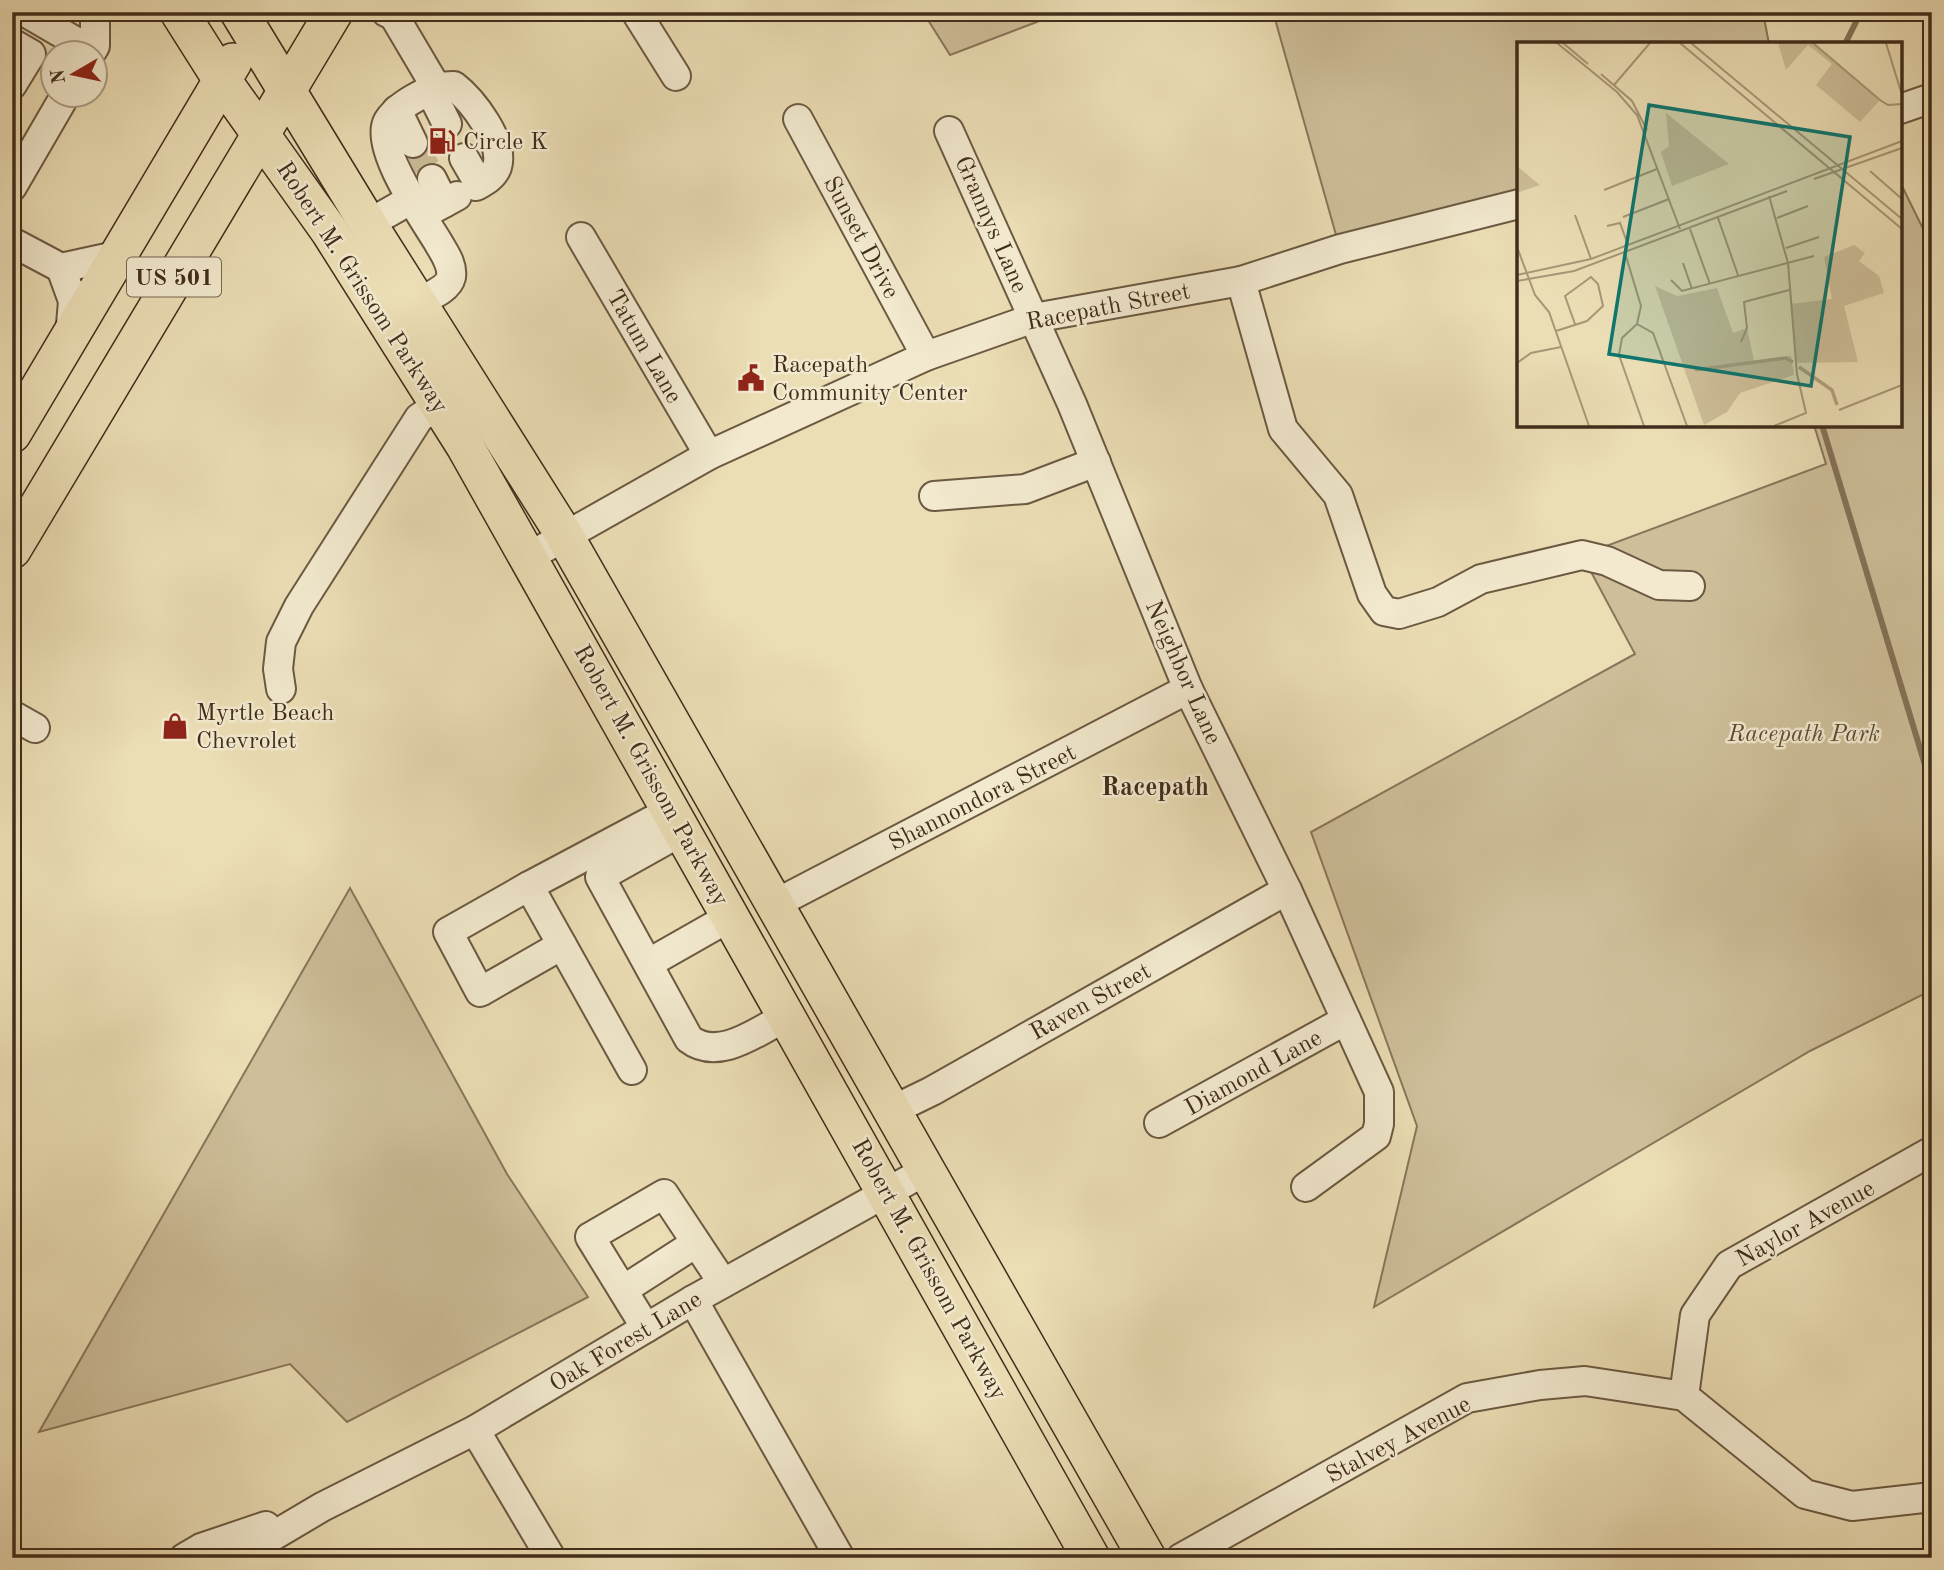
<svg xmlns="http://www.w3.org/2000/svg" width="1944" height="1570" viewBox="0 0 1944 1570" font-family="'Old Standard TT',serif">
  <style>
    .green { fill: #cebf9a; stroke: #88765a; stroke-width: 2 }
    .lines { fill: none; stroke-linecap: round; stroke-linejoin: round }
    .stream { stroke: #847358; stroke-width: 6 }
    .minor-tunnel { stroke: #c9ba95; stroke-width: 28; stroke-dasharray: 28 14; stroke-linecap: butt }
    .minor-casing { stroke: #6c5941; stroke-width: 32 }
    .major-casing { stroke: #412d1b; stroke-width: 40 }
    .minor { stroke: #f2e9ce; stroke-width: 28 }
    .major { stroke: #ebddb4; stroke-width: 37 }
    .labels { text-anchor: middle; stroke-width: 5; stroke-linejoin: round; paint-order: stroke }
    .shield { fill: #f2e9ce; stroke: #766551; stroke-width: 2 }
    .shield-label { font-size: 23px; font-weight: bold; fill: #412d1b }
    .poi-label { font-size: 24px; fill: #412d1b; stroke: #f2e9ce; text-anchor: start }
    .street-label { font-size: 24px; fill: #412d1b; stroke: #f2e9ce }
    .park-label { font-size: 24px; font-style: italic; fill: #5d4a34; stroke: #f2e9ce }
    .neighbourhood-label { font-size: 26px; font-weight: bold; fill: #412d1b; stroke: #f2e9ce }
    .inset-river { fill: none; stroke: #b1a180; stroke-width: 3.5 }
    .inset-road { fill: none; stroke: #a79777; stroke-width: 2 }
    .view { fill: #0f766e; fill-opacity: 0.15; stroke: #0f766e; stroke-width: 3.5 }
    .inset-edge { fill: none; stroke: #412d1b; stroke-width: 3.5 }
  </style>
  <rect width="100%" height="100%" fill="#ebddb4"/>
  <filter id="stains"><feTurbulence type="fractalNoise" baseFrequency=".00286" numOctaves="4"/><feColorMatrix values="0 0 0 0 .2 0 0 0 0 .09 0 0 0 0 .02 0 0 0 .5 -.17"/></filter>
  <radialGradient id="worn" r=".72"><stop offset=".6" stop-color="#630" stop-opacity="0"/><stop offset="1" stop-color="#630" stop-opacity=".3"/></radialGradient>
  <g class="green">
    <path d="M923 12H1063L950 55Z"/>
    <path d="M1273 12H1763L1769 44H1519V204L1340 249Z"/>
    <path d="M1900 182 1932 247V990L1810 1051 1374 1307 1417 1126 1311 832 1635 654 1582 555 1826 464 1814 425H1900Z"/>
    <path d="M350 888 507 1174 588 1297 347 1422 290 1364 39 1432Z"/>
  </g>
  <g class="lines">
    <g class="stream">
      <path d="M1845 44 1861 12"/>
      <path d="M1822 425 1932 788"/>
    </g>
    <path class="minor-tunnel" d="M413 143 432 179"/>
    <defs>
      <g id="minor">
        <path d="M25 12 92 51"/>
        <path d="M386 12 394 16 436 87C419 96 398 105 388 121 373 146 424 219 438 242 444 253 453 264 451 277 448 290 427 297 417 303"/>
        <path d="M636 12 676 76"/>
        <path d="M12 43 31 54 12 85"/>
        <path d="M91 52 95 46V12"/>
        <path d="M436 87 454 86C472 100 505 142 497 167 493 177 485 181 476 186"/>
        <path d="M430 90 447 124"/>
        <path d="M1900 109 1932 98"/>
        <path d="M397 110 413 143"/>
        <path d="M798 119 926 356"/>
        <path d="M949 131 1072 404 1188 689 1287 890 1379 1092V1124L1376 1136 1306 1187"/>
        <path d="M464 158 479 184"/>
        <path d="M432 179 444 203"/>
        <path d="M12 187 66 94"/>
        <path d="M422 215 457 196"/>
        <path d="M368 224 412 199"/>
        <path d="M581 237 709 455"/>
        <path d="M12 242 61 268 116 256"/>
        <path d="M61 268 73 301 70 336"/>
        <path d="M1241 281 1283 429 1338 495 1372 594 1384 611 1399 614 1438 602 1481 579 1582 555 1607 561 1659 585 1690 586"/>
        <path d="M934 496 1025 489 1096 462"/>
        <path d="M530 556 709 455 926 356 1034 318 1241 281 1340 249 1519 204"/>
        <path d="M281 689 278 669 281 642 299 606 419 418 439 404"/>
        <path d="M12 715 35 728"/>
        <path d="M684 830 600 877 689 1039C719 1062 758 1031 787 1016"/>
        <path d="M529 886 448 932 480 992 562 945"/>
        <path d="M775 904 1188 689"/>
        <path d="M649 963 730 917"/>
        <path d="M632 1070 529 886 672 810"/>
        <path d="M893 1110 932 1091 1287 890"/>
        <path d="M1159 1123 1346 1020"/>
        <path d="M623 1290 696 1243"/>
        <path d="M693 1300 840 1558"/>
        <path d="M646 1328 590 1237 664 1194 723 1283"/>
        <path d="M1684 1396 1695 1315 1729 1265 1932 1151"/>
        <path d="M475 1430 551 1558"/>
        <path d="M184 1558 201 1548 266 1526"/>
        <path d="M236 1558 322 1507 475 1430 693 1300 927 1170"/>
        <path d="M1181 1558 1467 1398 1540 1385 1585 1381 1684 1396 1805 1494 1852 1506 1932 1497"/>
      </g>
      <g id="major">
        <path d="M179 12 222 80 330 232 465 446 1091 1558"/>
        <path d="M239 12 368 224 563 533 1147 1558"/>
        <path d="M12 434 233 62"/>
        <path d="M12 550 334 12"/>
      </g>
    </defs>
    <use href="#minor" class="minor-casing"/>
    <use href="#major" class="major-casing"/>
    <use href="#minor" class="minor"/>
    <use href="#major" class="major"/>
  </g>
  <defs>
    <symbol id="fuel-bare" viewBox="-9 -9 18 18"><path d="M-5.5-6h7V0h2V4h1.3V-2.5L3-4.5l.8-.8L6-3V5H2.5V1h-1V6h-7ZM-4.2-4.7v3.2H.2V-4.7Z" fill="#8f2418" stroke="#f2e9ce" stroke-width="2.5" paint-order="stroke"/></symbol>
    <symbol id="civic-bare" viewBox="-9 -9 18 18"><path d="M-.6-6.5H3V-4.5H.6V-3L4-1V1h2V6H-6V1h2V-1L-.6-3ZM-1.2 2.5V6h2.4V2.5Z" fill="#8f2418" stroke="#f2e9ce" stroke-width="2.5" paint-order="stroke"/></symbol>
    <symbol id="shop-bare" viewBox="-9 -9 18 18"><path d="M-5-2.5h2.3a2.7 3.5 0 0 1 5.4 0H5L5.5 6h-11ZM-1.5-2.5h3a1.5 2.3 0 0 0-3 0Z" fill="#8f2418" stroke="#f2e9ce" stroke-width="2.5" paint-order="stroke"/></symbol>
  </defs>
  <g fill-rule="evenodd">
    <use href="#fuel-bare" x="423" y="122" width="38" height="38"/>
    <use href="#civic-bare" x="732" y="359" width="38" height="38"/>
    <use href="#shop-bare" x="156" y="707" width="38" height="38"/>
  </g>
  <g class="labels">
    <rect class="shield" x="127" y="257.5" width="94" height="39" rx="5"/>
    <g class="shield-label">
      <text x="174" y="285">US 501</text>
    </g>
    <g class="poi-label">
      <text x="463" y="149">Circle K</text>
      <text x="772" y="372">Racepath<tspan x="772" dy="28">Community Center</tspan></text>
      <text x="196" y="720">Myrtle Beach<tspan x="196" dy="28">Chevrolet</tspan></text>
    </g>
    <g class="street-label">
      <text transform="translate(992 224) rotate(66)" y="8">Grannys Lane</text>
      <text transform="translate(862 237) rotate(62)" y="8">Sunset Drive</text>
      <text transform="translate(363 287) rotate(57)" y="8">Robert M. Grissom Parkway</text>
      <text transform="translate(1108 306) rotate(-11)" y="8">Racepath Street</text>
      <text transform="translate(645 346) rotate(60)" y="8">Tatum Lane</text>
      <text transform="translate(1184 672) rotate(66)" y="8">Neighbor Lane</text>
      <text transform="translate(652 775) rotate(61)" y="8">Robert M. Grissom Parkway</text>
      <text transform="translate(982 797) rotate(-27)" y="8">Shannondora Street</text>
      <text transform="translate(1090 1001) rotate(-29)" y="8">Raven Street</text>
      <text transform="translate(1253 1072) rotate(-29)" y="8">Diamond Lane</text>
      <text transform="translate(1805 1223) rotate(-29)" y="8">Naylor Avenue</text>
      <text transform="translate(930 1269) rotate(61)" y="8">Robert M. Grissom Parkway</text>
      <text transform="translate(625 1341) rotate(-31)" y="8">Oak Forest Lane</text>
      <text transform="translate(1398 1439) rotate(-28)" y="8">Stalvey Avenue</text>
    </g>
    <g class="park-label">
      <text x="1804" y="741">Racepath Park</text>
    </g>
    <g class="neighbourhood-label">
      <text x="1155" y="795">Racepath</text>
    </g>
  </g>
  <g transform="translate(1517 42)">
    <rect width="385" height="385" fill="#ebddb4"/>
    <path d="M261 1H296L363 58 343 80 299 43 315 22 291 3 269 28ZM149 71 212 122 155 144 144 110 152 104ZM0 124 23 143 0 151ZM337 203 348 211 342 219 362 234 367 251 327 264 341 320 280 321 274 262 315 257 307 215ZM138 244 160 254 200 246 216 291 230 286 237 319 274 314 277 333 223 351 210 370 187 383Z" fill="#cebf9a"/>
    <path class="inset-river" d="M282 325 315 348 320 363M178 328 269 316 276 320"/>
    <path class="inset-road" d="M40 1 100 50 120 73 163 187M46 1 71 22M163 1 385 187M174 1 385 177M296 1 363 58 371 63 385 62M369 1 385 53M84 32 115 59 130 88M97 43 133 1M353 129 385 157M297 137 385 106M87 148 140 127M252 154 271 221 280 332 289 371 257 384M58 173 74 217M106 175 152 157M201 176 221 233M260 176 291 164M90 184 103 181 111 203M173 187 193 242M0 205 18 253 32 270 72 384M269 206 302 195M108 211 124 264 120 282 105 296 102 313 127 384M166 221 175 247M0 233 74 217 385 99M154 238 165 249 297 214M0 239 57 229 270 149M120 282 136 291 170 384M39 289 70 279 86 264 81 242 74 235 48 254 58 282M224 300 230 286 227 260 272 248M0 321 14 311 44 305M322 368 385 343"/>
    <path class="view" d="M132 63 333 95 294 344 92 312Z"/>
    <rect width="385" height="385" class="inset-edge"/>
  </g>
  <rect width="1944" height="1570" fill="none" stroke="#ebddb4" stroke-width="42"/>
  <rect x="14" y="14" width="1916" height="1542" fill="none" stroke="#412d1b" stroke-width="3.5"/>
  <rect x="21" y="21" width="1902" height="1528" fill="none" stroke="#412d1b" stroke-width="2"/>
  <g transform="translate(74 74) rotate(261)"><circle r="33" fill="#f2e9ce" stroke="#ab9e86" stroke-width="2"/>
  <path d="M0-5L12 26L0 18L-12 26Z" fill="#8f2418"/>
  <text y="-10" font-size="19" font-weight="bold" text-anchor="middle" fill="#412d1b">N</text>
  </g>
  <rect width="100%" height="100%" filter="url(#stains)"/>
  <rect width="100%" height="100%" fill="url(#worn)"/>
</svg>
